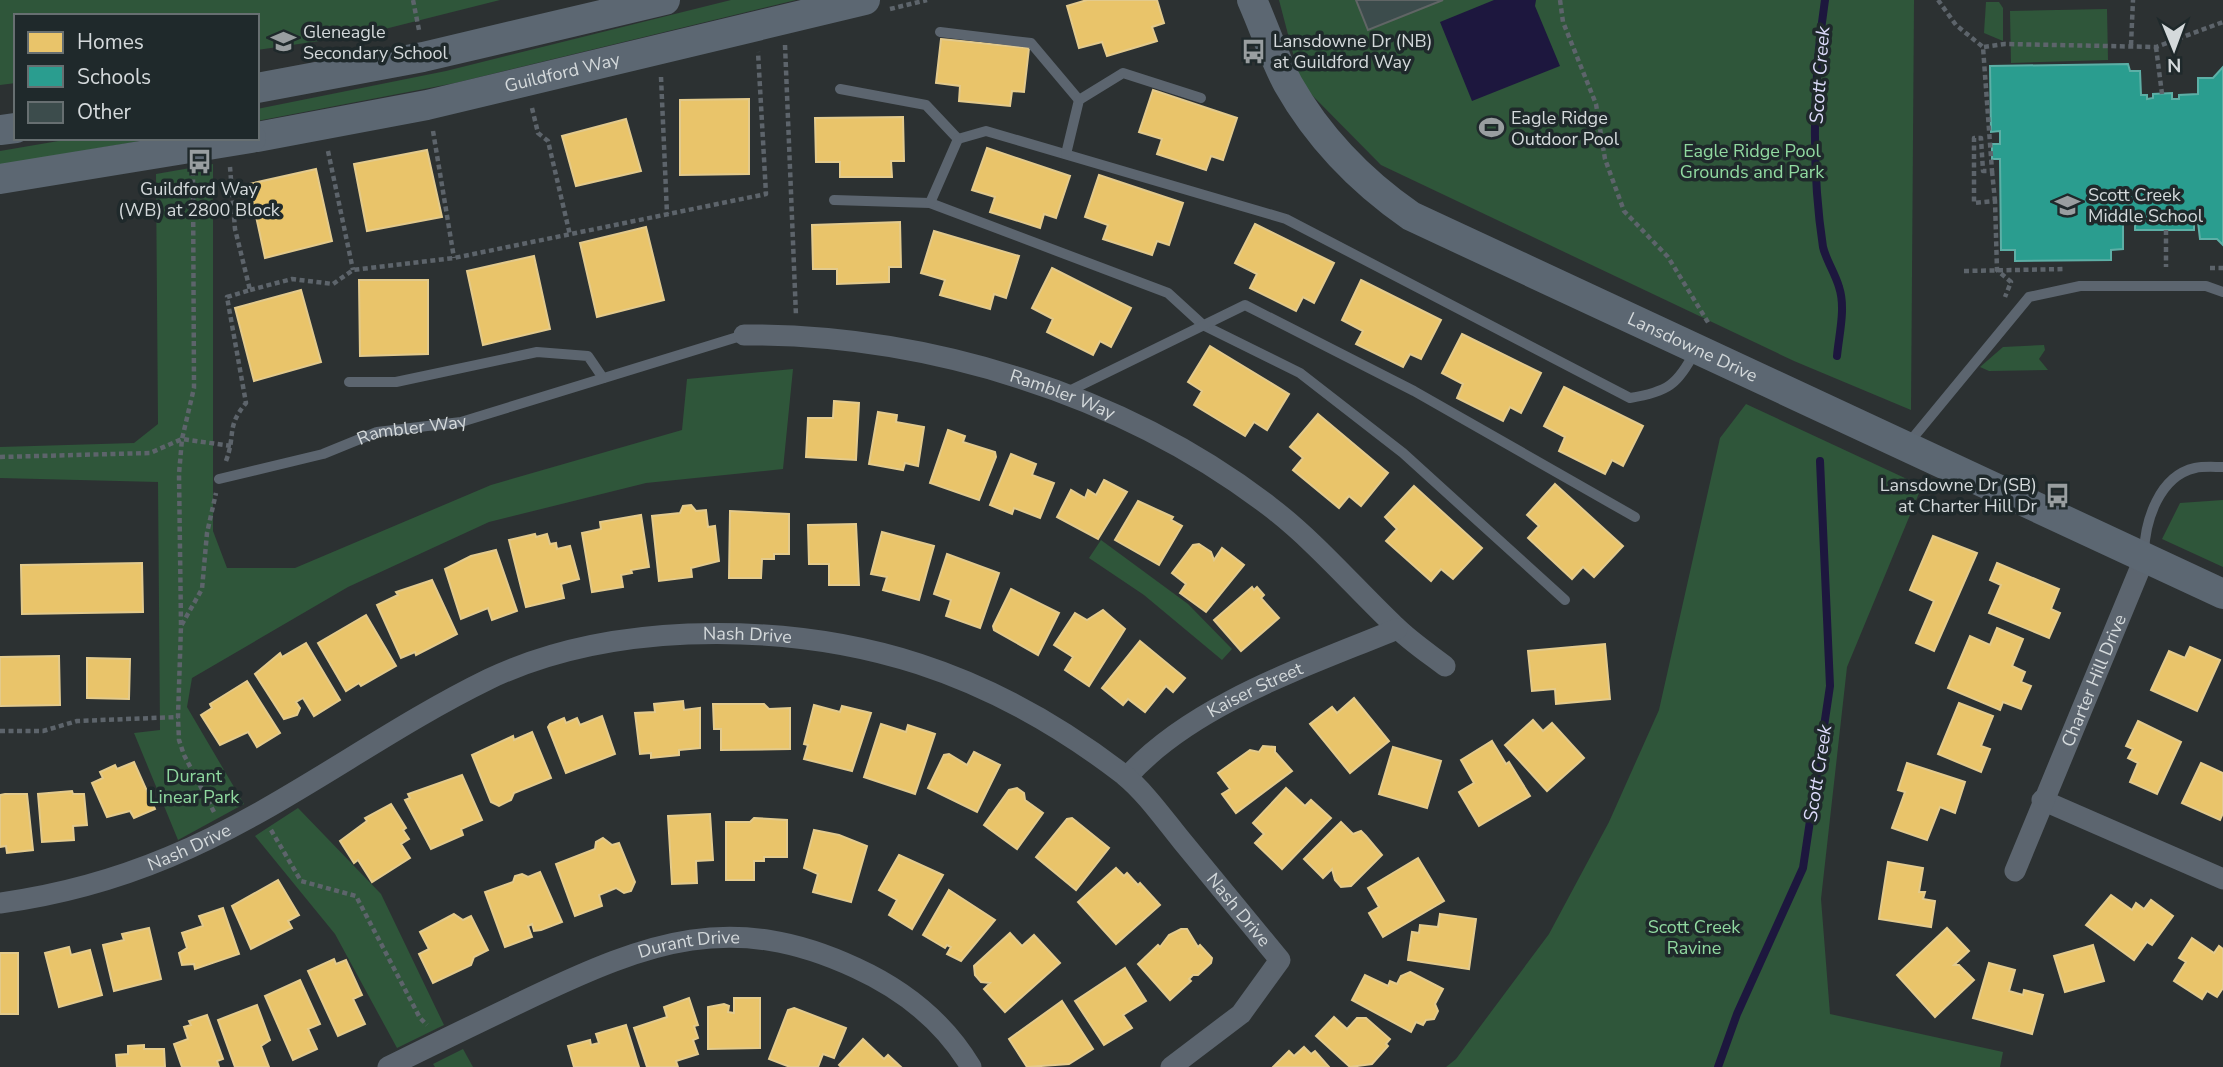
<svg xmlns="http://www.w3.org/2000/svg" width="2223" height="1067" viewBox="0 0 2223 1067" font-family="'Nunito Sans',sans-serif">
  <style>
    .green { fill: #2f563a }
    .water { fill: #1d173e }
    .homes { fill: #e9c46a; stroke: #e3ca8c; stroke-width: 2 }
    .schools { fill: #2a9d8f; stroke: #5dafa6; stroke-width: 2 }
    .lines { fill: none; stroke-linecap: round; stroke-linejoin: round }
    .stream { stroke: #1d173e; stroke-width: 8 }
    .building { fill: #3c4c4c; stroke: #606565; stroke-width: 2 }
    .path { stroke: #5d646b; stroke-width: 4.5; stroke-dasharray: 5 3.5; stroke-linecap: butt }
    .lane { stroke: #5c656f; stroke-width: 10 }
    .street { stroke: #5c656f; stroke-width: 21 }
    .secondary { stroke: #5c6772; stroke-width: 30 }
    .labels { text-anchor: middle; stroke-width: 7; stroke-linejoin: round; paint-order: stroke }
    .poi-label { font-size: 18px; fill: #d4d9db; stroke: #1f292b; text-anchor: start }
    .street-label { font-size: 18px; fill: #d4d9db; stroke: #1f292b }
    .park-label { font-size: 18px; fill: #90d9a0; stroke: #1f292b }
    .water-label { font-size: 19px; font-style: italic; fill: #dcdafa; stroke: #1f292b }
  </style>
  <rect width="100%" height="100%" fill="#2c3132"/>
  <g class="green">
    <path d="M0 0H500L361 35 257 50V16H16V83L0 85Z"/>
    <path d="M731 0H796L455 83 257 121V109L446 71Z"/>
    <path d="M1279 0H1914L1911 410 1794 361 1381 165 1301 84Z"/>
    <path d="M1986 2H1999L2003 8V41L1984 33Z"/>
    <path d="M2107 9 2108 60 2011 63 2010 11Z"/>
    <path d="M76 138H158L0 165V151Z"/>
    <path d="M213 164V531L227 568H295L491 485 682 430 687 379 793 369 783 469 646 483 489 522 348 587 192 678 187 707 244 804 178 840 134 733 160 730 158 482 0 478V447L134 443 158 424 156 174Z"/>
    <path d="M2044 345 2045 350 2039 359 2048 370 1989 371 1980 367 2003 347Z"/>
    <path d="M1746 404 1922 486 1847 667 1821 899 1830 1014 2003 1052 2000 1067H1446L1456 1059 1549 934 1609 822 1659 710 1720 438Z"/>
    <path d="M2223 500V567L2162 539 2180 503Z"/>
    <path d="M1101 540 1188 604 1232 649 1222 660 1144 595 1089 558Z"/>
    <path d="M298 808 381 894 444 1025 397 1048 335 934 255 836Z"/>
    <path d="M463 1049 473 1067H435L433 1064Z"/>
  </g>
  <path class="water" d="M1494 0H1536L1535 6 1560 66 1472 101 1440 22Z"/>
  <g class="homes">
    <path d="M1087 0H1157L1164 23 1152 27 1157 41 1107 56 1102 42 1079 48 1067 6Z"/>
    <path d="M941 39 1029 48 1024 92 1012 91 1010 106 959 101 960 86 936 83Z"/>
    <path d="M1153 90 1237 118 1223 160 1211 156 1206 170 1157 154 1162 139 1139 132Z"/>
    <path d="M749 99V174L680 175V100Z"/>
    <path d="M903 117 904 161H891L892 177H840V162H816L815 118Z"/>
    <path d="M626 119 641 171 576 186 562 136Z"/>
    <path d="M987 148 1070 176 1056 218 1044 214 1040 228 990 212 995 197 972 190Z"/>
    <path d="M427 150 442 217 367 231 354 164Z"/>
    <path d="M316 169 332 241 265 258 249 184Z"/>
    <path d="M1099 175 1183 203 1169 245 1157 241 1152 255 1103 239 1108 225 1085 217Z"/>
    <path d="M900 222 901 267H889V282L837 284V269H813L812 225Z"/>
    <path d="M1255 224 1334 263 1314 303 1303 297 1296 311 1250 288 1257 274 1235 263Z"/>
    <path d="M646 227 664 300 597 317 580 243Z"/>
    <path d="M934 231 1019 256 1006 298 994 294 990 309 940 295 945 280 921 273Z"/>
    <path d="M534 256 550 329 483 345 467 271Z"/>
    <path d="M1052 268 1131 308 1111 347 1100 341 1093 355 1047 332 1053 319 1032 308Z"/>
    <path d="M359 280H428V354L360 356Z"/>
    <path d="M1361 280 1441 320 1421 359 1410 354 1403 367 1356 344 1363 331 1342 320Z"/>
    <path d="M301 290 321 362 254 381 235 308Z"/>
    <path d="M1462 334 1541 373 1521 413 1510 407 1503 421 1457 398 1463 384 1442 373Z"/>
    <path d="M1210 346 1289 394 1267 430 1254 422 1245 436 1194 405 1202 391 1188 382Z"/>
    <path d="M1564 387 1643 426 1623 466 1612 460 1605 474 1559 451 1565 437 1544 426Z"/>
    <path d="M834 401 859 403 856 460 806 457 808 418H833Z"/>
    <path d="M878 412 897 415 896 422 924 427 918 466 905 463 903 470 869 464Z"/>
    <path d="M1318 414 1388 473 1361 506 1349 496 1339 508 1293 470 1303 458 1290 447Z"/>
    <path d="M948 430 965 436 963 442 995 452 996 457 979 500 930 483Z"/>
    <path d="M1011 454 1036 464 1032 475 1054 483 1040 518 1014 508 1012 514 990 505Z"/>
    <path d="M1104 480 1127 492 1098 539 1057 517 1071 490 1085 498 1088 490 1096 495Z"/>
    <path d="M1555 484 1623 546 1594 577 1583 567 1572 579 1528 538 1539 526 1527 515Z"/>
    <path d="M1414 486 1482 548 1453 579 1441 569 1431 581 1386 541 1397 529 1385 517Z"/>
    <path d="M1138 501 1173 517 1171 520 1182 526 1159 565 1115 540Z"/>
    <path d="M691 505 696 511 706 510 708 527 715 526 719 561 691 568 692 577 659 581 652 516 680 513 683 506Z"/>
    <path d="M730 511 789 514V554H774V559H762L761 578H729Z"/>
    <path d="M641 515 649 567 631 570 632 573 621 575 623 587 592 592 582 533 601 529 600 522Z"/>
    <path d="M856 524 859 585H829V564H809L808 525Z"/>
    <path d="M882 532 934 546 919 600 883 590 887 577 871 574Z"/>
    <path d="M535 534 536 537 547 534 550 544 556 543 557 549 570 546 579 579 561 584 564 598 526 607 509 540Z"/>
    <path d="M1933 536 1977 553 1934 651 1916 643 1934 601 1910 590Z"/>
    <path d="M1199 544 1211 552 1214 560 1222 548 1244 565 1206 612 1180 593 1186 584 1172 573 1193 545Z"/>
    <path d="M496 550 517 611 492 620 488 608 461 619 445 569 471 556Z"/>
    <path d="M947 554 999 573 980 628 946 616 951 600 934 594Z"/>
    <path d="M142 563 143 612 22 614 21 565Z"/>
    <path d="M1997 563 2059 589 2051 609 2060 613 2049 638 1989 613 2001 585 1990 580Z"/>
    <path d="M432 580 457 634 416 655 415 652 401 658 377 605 398 595 396 592Z"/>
    <path d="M1252 587 1254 590 1257 587 1264 595 1261 598 1279 618 1241 651 1214 620Z"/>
    <path d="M1011 589 1059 613 1038 655 994 630 993 626Z"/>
    <path d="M1103 610 1125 629 1089 686 1065 670 1073 657 1054 645 1075 613 1087 620Z"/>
    <path d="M366 615 396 666 361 686 359 683 346 691 318 643Z"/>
    <path d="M1997 628 2023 639 2012 666 2025 672 2021 682 2031 686 2021 709 2003 702 2000 710 1948 688 1970 636 1990 645Z"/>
    <path d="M1140 641 1185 678 1173 692 1166 686 1145 712 1128 699 1123 705 1102 688Z"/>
    <path d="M306 643 340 700 314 716 303 698 296 702 300 708 297 715 284 719 255 674 280 653 282 657Z"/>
    <path d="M1605 644 1610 699 1556 704 1555 689 1532 691 1528 651Z"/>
    <path d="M2190 647 2220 660 2197 711 2151 690 2169 651 2185 658Z"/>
    <path d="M59 656 60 705 0 706V657Z"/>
    <path d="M87 658 130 659 129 699 87 698Z"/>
    <path d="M247 681 280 733 257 747 248 732 220 745 201 715 212 708 210 704Z"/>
    <path d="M1354 698 1389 741 1350 773 1310 724 1332 707 1337 713Z"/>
    <path d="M683 701 684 710 700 708V748L679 750V755L651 758V753L640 754 635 713 655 712 654 704Z"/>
    <path d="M1959 703 1993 716 1981 746 1990 749 1981 772 1938 754Z"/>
    <path d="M713 704H764L769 709 790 708V749L721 750V729H714Z"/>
    <path d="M814 705 840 712 842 706 871 713 852 771 804 759 808 745 804 744Z"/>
    <path d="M602 716 615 754 566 773 548 727 550 724 564 718 566 723 577 718 580 725Z"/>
    <path d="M1533 720 1543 731 1552 723 1584 758 1547 791 1505 745Z"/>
    <path d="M2138 721 2181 742 2157 794 2130 782 2138 763 2128 758 2133 749 2126 746Z"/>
    <path d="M881 724 906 732 908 725 935 734 915 794 864 777Z"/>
    <path d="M532 732 551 778 514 793 511 800 499 806 491 802 472 755 513 736 514 740Z"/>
    <path d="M1492 741 1506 764 1509 762 1530 796 1479 826 1459 792 1474 783 1461 760Z"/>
    <path d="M1263 746 1275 747V752L1292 771 1236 813 1222 794 1230 789 1218 773 1250 750 1259 752Z"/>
    <path d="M1393 747 1441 761 1427 808 1379 794Z"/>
    <path d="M974 752 1000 765 977 812 928 788 944 755 949 754 967 765Z"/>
    <path d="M134 762 155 809 134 818 130 811 107 817 92 783 103 778 100 772 115 765 117 769Z"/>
    <path d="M1907 763 1965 782 1955 813 1940 807 1927 840 1892 828 1905 792 1898 790Z"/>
    <path d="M2201 763 2223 773V813L2220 820 2182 803Z"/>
    <path d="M462 775 482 820 461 829 463 835 431 849 405 800 410 798 408 794Z"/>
    <path d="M1017 788 1024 793 1025 800 1043 813 1017 849 984 825 1009 790Z"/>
    <path d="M1286 788 1305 806 1311 800 1331 818 1282 869 1255 843 1264 834 1253 823Z"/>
    <path d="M72 791 73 794H84L87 825 73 826 74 840 42 842 38 794Z"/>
    <path d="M5 794H27L33 850 7 853 6 846 0 847V795Z"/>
    <path d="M391 804 406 828 403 830 409 839 401 844 410 858 372 882 358 860 354 863 340 841 367 821 365 818Z"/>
    <path d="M710 814 713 860 696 861 697 883 672 884 668 816Z"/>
    <path d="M754 818 787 820V857H764V861H754V880H726V822H750Z"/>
    <path d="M1072 818 1109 848 1076 890 1036 857 1067 819Z"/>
    <path d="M1341 822 1353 834 1361 831 1366 836 1382 855 1351 886 1341 887 1335 880 1332 869 1323 878 1304 859Z"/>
    <path d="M814 830 839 835 867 846 851 902 813 892 818 874 804 868Z"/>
    <path d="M603 838 612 845 619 843 635 882 631 891 624 893 616 888 599 895 602 906 575 916 556 864 595 849 596 842Z"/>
    <path d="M899 855 943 875 912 929 889 915 897 900 879 890Z"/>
    <path d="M1418 858 1444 901 1383 937 1369 913 1379 907 1368 888Z"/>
    <path d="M1888 862 1923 868 1919 892H1925L1923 899 1935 901 1931 927 1879 919Z"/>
    <path d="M1116 868 1124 876 1127 873 1138 885 1140 883 1160 905 1116 944 1078 902Z"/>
    <path d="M540 872 562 922 541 930 534 931 532 924 528 926 532 937 505 947 485 892 513 882 515 876 522 874 528 877Z"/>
    <path d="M278 880 299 915 288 921 292 928 251 949 232 906Z"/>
    <path d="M949 890 995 920 961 961 947 954 951 947 947 945 945 948 923 935Z"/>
    <path d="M2111 895 2132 910 2136 903 2144 909 2151 900 2173 916 2152 945 2147 942 2134 960 2086 925Z"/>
    <path d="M223 908 239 954 195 969 194 964 182 965 179 953 187 948 182 933 203 926 199 916Z"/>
    <path d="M454 914 463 920 471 916 488 950 474 957 471 965 433 983 419 954 429 949 420 932Z"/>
    <path d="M1440 914 1476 919 1469 969 1408 960 1412 932 1419 933 1420 925 1438 927Z"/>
    <path d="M149 928 161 979 114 991 103 945 124 940 122 934Z"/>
    <path d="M1947 928 1969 951 1954 965H1959L1974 980 1935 1017 1897 975Z"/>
    <path d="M1181 929H1187L1198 947 1200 945 1212 958 1211 963 1198 975H1193L1189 979 1191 981 1170 1000 1138 964 1158 945 1160 947 1169 935Z"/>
    <path d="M1010 933 1022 946 1034 935 1060 963 1005 1012 984 989 990 983 981 982 975 975 974 966Z"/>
    <path d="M2192 938 2214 953 2219 946 2223 949V988L2217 997 2207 991 2202 999 2174 981 2186 962 2179 958Z"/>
    <path d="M2093 945 2104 981 2065 992 2054 956Z"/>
    <path d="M69 947 71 955 90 950 102 995 59 1007 45 953Z"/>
    <rect x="0" y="953" width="18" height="61"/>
    <path d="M334 959 336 964 346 960 362 995 353 999 365 1024 338 1036 308 971Z"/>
    <path d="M1989 963 2015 970 2009 991 2023 995 2024 990 2043 995 2032 1034 1973 1018Z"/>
    <path d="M1125 968 1146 1001 1123 1015 1132 1028 1104 1045 1075 1001Z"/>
    <path d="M1410 972 1443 989 1435 1004 1438 1011 1434 1019 1426 1020 1423 1025 1416 1022 1411 1032 1352 1000 1365 975 1388 986 1390 981 1397 984 1401 976Z"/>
    <path d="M300 980 320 1024 308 1029 317 1049 293 1060 265 996Z"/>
    <path d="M689 998 698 1025 694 1026 698 1038 693 1040 698 1054 676 1061 678 1067H647L634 1028 667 1017 664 1007Z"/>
    <path d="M734 998H760V1048L708 1049V1007L724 1004 729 1006 728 1012 734 1013Z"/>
    <path d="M1062 1001 1093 1049 1069 1064 1027 1067 1009 1039Z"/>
    <path d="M257 1005 270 1040 261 1046 269 1067H235L218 1020Z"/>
    <path d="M794 1008 846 1028 834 1058 823 1054 818 1067H790L769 1059 788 1010Z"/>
    <path d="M207 1015 223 1059 217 1061 219 1067H182L174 1044 188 1039 184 1027 191 1025 189 1021Z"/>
    <path d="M1334 1017 1347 1029 1357 1018H1366L1390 1039 1386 1044 1388 1046 1372 1064 1350 1067 1316 1036Z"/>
    <path d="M626 1025 639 1067H574L568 1046 590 1040 591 1045 599 1043 596 1034Z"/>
    <path d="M863 1039 884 1059 888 1055 901 1067H841L839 1065Z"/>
    <path d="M144 1045V1049H164L165 1067H117L116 1055 128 1054V1046Z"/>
    <path d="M1304 1047 1311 1054 1315 1051 1329 1067H1273L1289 1051 1294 1056Z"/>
  </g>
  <path class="schools" d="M2128 64 2130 71H2140L2141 95H2147V99L2153 98V94L2172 93V99H2179V95L2198 94V78H2213L2223 67V245L2217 239H2200L2198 222H2194V230H2135V222H2123V249L2111 250V260L2015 261V250H2001L2000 159H1992V144H2000V131L1991 132 1990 66Z"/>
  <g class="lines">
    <g class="stream">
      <path d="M1825 0C1813 79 1811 168 1823 247 1826 260 1835 273 1839 287 1846 308 1839 334 1837 356"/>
      <path d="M1718 1067 1737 1014 1803 868 1830 686 1820 461"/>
    </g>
  </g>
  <path class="building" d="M1356 0H1443L1368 30Z"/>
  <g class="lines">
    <g class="path">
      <path d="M413 0 419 30"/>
      <path d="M1560 0 1563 22 1596 104 1605 159 1624 211 1668 257 1709 324"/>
      <path d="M1938 0 1956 25 1983 47 1992 171H1983L1981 138H1974V203L1995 201 1997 270 2011 282 2005 297"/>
      <path d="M890 9 927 0"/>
      <path d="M785 45 796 316"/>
      <path d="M2131 45 2133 0"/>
      <path d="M1984 47 2005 44 2156 47 2223 22"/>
      <path d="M2156 47 2162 94"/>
      <path d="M661 77 667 214"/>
      <path d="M532 108 538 133 548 141 570 235"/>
      <path d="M433 131 454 258"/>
      <path d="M328 151 353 270"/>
      <path d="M1992 171 1995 201"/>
      <path d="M2166 230V267"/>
      <path d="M2210 268H2223"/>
      <path d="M1964 271 2065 269"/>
      <path d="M250 290 292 279 333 284 353 270 454 258 766 194 758 52"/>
      <path d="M0 457 150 453 182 439 231 446"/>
      <path d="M226 461C236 434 226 427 246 403L227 297 250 290 235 229 230 167"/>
      <path d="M181 625 179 474 182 439 194 388 193 174"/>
      <path d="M0 731H43L77 721 178 717"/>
      <path d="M214 812 184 755 179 740 178 717 181 626 202 589 207 533 216 493"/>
      <path d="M271 830 301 881 356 896 420 1018 427 1025"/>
    </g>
    <g class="lane">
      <path d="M940 32 1031 43 1079 100"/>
      <path d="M840 89 926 105 958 139"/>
      <path d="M958 139 986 131 1286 219 1630 398C1667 392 1678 385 1695 351"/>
      <path d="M1066 154 1079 100 1123 73 1201 98"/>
      <path d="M834 200 930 203 1168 293 1203 325 1300 373 1403 453 1565 600"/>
      <path d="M930 203 958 139"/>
      <path d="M349 382H396L537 352 588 356 603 378"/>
      <path d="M1065 393 1245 305 1414 391 1635 517"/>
      <path d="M1907 445 2029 297 2080 286H2206L2223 292"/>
      <path id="s1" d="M219 479 323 454 377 432 461 422 744 335"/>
      <path d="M2144 553C2145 521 2159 476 2195 468 2204 466 2214 467 2223 467"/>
    </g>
    <g class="street">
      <path id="s2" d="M744 335C926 334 1123 394 1269 506 1315 541 1353 586 1395 626 1410 641 1428 653 1445 666"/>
      <path id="s3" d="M1127 777C1192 704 1308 666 1397 629"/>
      <path d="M2042 800 2223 879"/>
      <path id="s4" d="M2015 871 2144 559"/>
      <path id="s5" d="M0 903C59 895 114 880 169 857 282 810 380 732 489 679 552 649 619 637 688 634 855 628 992 673 1124 775 1146 793 1164 819 1182 841 1215 881 1247 920 1280 960L1241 1014 1171 1067"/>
      <path id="s6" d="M388 1067C436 1043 484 1020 532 997 648 942 732 910 856 968 904 990 944 1022 971 1067"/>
    </g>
    <g class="secondary">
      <path id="s7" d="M1252 0C1264 27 1274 58 1288 84 1318 137 1362 182 1411 216L2223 594"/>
      <path d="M257 88 423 57 665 0"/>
      <path d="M0 130 16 128"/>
      <path id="s8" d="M257 137 427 105 865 0"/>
      <path d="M0 179 251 138"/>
    </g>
  </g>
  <defs>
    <symbol id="school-bare" viewBox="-9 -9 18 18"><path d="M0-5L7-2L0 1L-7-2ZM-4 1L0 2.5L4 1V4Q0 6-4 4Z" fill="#999ea0" stroke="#1f292b" stroke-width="2.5" paint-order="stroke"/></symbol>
    <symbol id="bus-bare" viewBox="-9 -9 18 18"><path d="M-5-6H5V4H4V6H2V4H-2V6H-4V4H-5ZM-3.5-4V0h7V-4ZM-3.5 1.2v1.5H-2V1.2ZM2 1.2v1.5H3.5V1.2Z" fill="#999ea0" stroke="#1f292b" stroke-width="2.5" paint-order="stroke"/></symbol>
    <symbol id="stadium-bare" viewBox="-9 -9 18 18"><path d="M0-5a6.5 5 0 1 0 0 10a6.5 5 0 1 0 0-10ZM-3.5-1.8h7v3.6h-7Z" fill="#999ea0" stroke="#1f292b" stroke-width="2.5" paint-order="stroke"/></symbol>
  </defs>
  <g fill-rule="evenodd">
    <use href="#school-bare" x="266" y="24" width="35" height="35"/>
    <use href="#bus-bare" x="1236" y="34" width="35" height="35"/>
    <use href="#stadium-bare" x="1474" y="110" width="35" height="35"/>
    <use href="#bus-bare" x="182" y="144" width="35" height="35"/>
    <use href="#school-bare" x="2050" y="188" width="35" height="35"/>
    <use href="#bus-bare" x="2040" y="478" width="35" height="35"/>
  </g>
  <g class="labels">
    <g class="poi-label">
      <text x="303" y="38">Gleneagle<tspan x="303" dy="21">Secondary School</tspan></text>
      <text x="1273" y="47">Lansdowne Dr (NB)<tspan x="1273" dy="21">at Guildford Way</tspan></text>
      <text x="1511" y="124">Eagle Ridge<tspan x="1511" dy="21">Outdoor Pool</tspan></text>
      <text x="199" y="195" text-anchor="middle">Guildford Way<tspan x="199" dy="21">(WB) at 2800 Block</tspan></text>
      <text x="2088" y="201">Scott Creek<tspan x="2088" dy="21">Middle School</tspan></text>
      <text x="2037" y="491" text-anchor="end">Lansdowne Dr (SB)<tspan x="2037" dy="21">at Charter Hill Dr</tspan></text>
    </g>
    <g class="street-label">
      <text dy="6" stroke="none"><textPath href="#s8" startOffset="312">Guildford Way</textPath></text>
      <text dy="6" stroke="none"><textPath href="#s7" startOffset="584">Lansdowne Drive</textPath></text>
      <text dy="6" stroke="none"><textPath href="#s2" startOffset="326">Rambler Way</textPath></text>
      <text dy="6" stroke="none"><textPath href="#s1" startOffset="200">Rambler Way</textPath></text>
      <text dy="6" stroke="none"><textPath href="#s5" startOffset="807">Nash Drive</textPath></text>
      <text dy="6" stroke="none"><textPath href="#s4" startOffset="206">Charter Hill Drive</textPath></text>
      <text dy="6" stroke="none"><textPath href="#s3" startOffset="156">Kaiser Street</textPath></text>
      <text dy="6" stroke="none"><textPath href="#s5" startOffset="198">Nash Drive</textPath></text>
      <text dy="6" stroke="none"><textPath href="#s5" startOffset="1393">Nash Drive</textPath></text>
      <text dy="6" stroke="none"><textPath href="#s6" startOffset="327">Durant Drive</textPath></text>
    </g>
    <g class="park-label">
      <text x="1752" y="157">Eagle Ridge Pool<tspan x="1752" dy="21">Grounds and Park</tspan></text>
      <text x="194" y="782">Durant<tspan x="194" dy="21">Linear Park</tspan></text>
      <text x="1694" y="933">Scott Creek<tspan x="1694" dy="21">Ravine</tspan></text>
    </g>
    <g class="water-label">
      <text transform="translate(1819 75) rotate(-86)" y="7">Scott Creek</text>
      <text transform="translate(1817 773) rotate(-81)" y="7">Scott Creek</text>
    </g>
  </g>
  <rect x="14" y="14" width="245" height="126" fill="#1f292b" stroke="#676f71" stroke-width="2"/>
  <rect x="28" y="32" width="35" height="21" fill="#e9c46a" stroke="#676f71" stroke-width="2"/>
  <text x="77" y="49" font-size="21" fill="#d4d9db">Homes</text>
  <rect x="28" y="66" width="35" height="21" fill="#2a9d8f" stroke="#676f71" stroke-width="2"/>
  <text x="77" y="84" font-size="21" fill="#d4d9db">Schools</text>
  <rect x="28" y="102" width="35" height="21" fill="#3c4c4c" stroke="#676f71" stroke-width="2"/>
  <text x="77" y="119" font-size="21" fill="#d4d9db">Other</text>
  <g transform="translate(2174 49) rotate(179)" stroke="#1f292b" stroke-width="5" paint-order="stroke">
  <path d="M0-5L12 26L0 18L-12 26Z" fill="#d4d9db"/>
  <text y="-10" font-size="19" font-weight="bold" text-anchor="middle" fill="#d4d9db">N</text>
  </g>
</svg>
